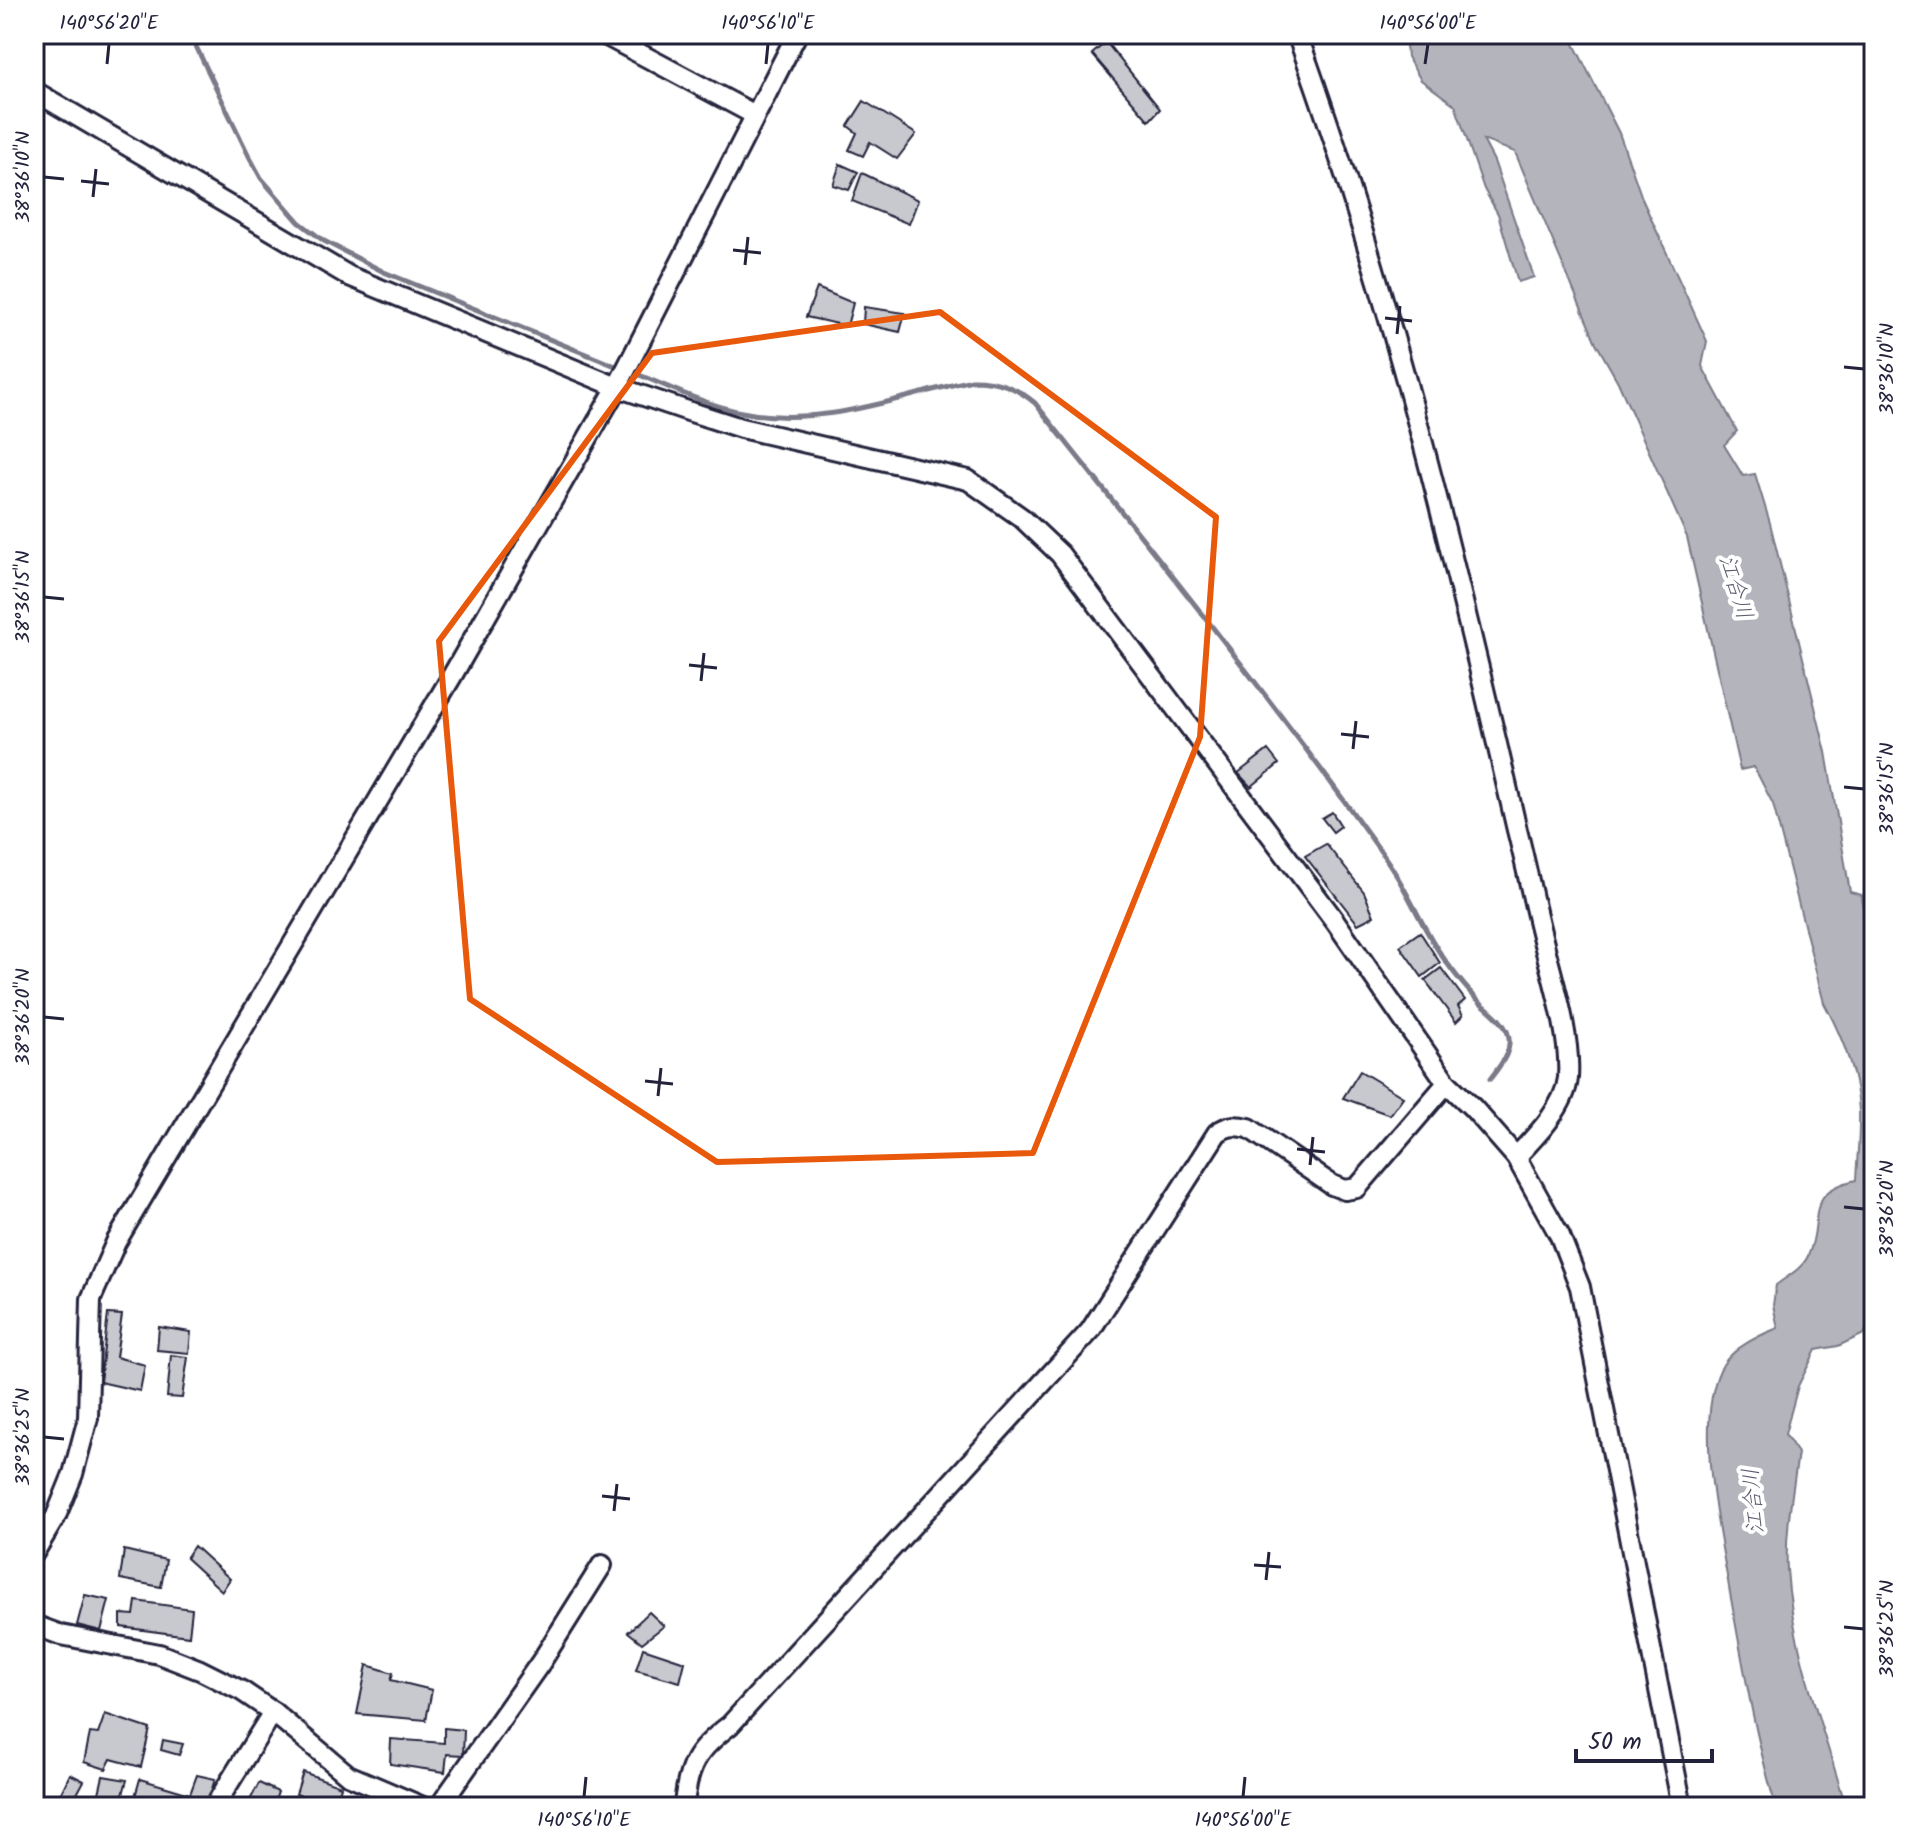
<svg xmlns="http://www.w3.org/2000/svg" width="1908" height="1841" viewBox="0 0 1908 1841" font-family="Kalam,'Klee One',sans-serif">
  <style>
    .water { fill: #b4b4bc; stroke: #7a7a88; stroke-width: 2 }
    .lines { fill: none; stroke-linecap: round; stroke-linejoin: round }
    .stream { stroke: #7a7a88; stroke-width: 5 }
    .building { fill: #c8c8cf; stroke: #22223b; stroke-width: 2 }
    .minor-casing { stroke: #22223b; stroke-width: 24 }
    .minor { stroke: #fff; stroke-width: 18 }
    .marked { fill: none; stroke: #e8590c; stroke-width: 6; stroke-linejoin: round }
    .ticks { fill: none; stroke: #22223b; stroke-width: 3 }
    .labels { text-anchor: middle; stroke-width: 8; stroke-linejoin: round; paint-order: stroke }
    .water-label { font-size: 22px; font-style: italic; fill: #5c5c6f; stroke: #fff }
    .neatline { fill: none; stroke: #22223b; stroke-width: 3 }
    .ticks-label { font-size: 20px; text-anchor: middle; fill: #22223b }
  </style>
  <rect width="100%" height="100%" fill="#fff"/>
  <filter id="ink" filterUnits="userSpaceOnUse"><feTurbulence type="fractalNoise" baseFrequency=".0125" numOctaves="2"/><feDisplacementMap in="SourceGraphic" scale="16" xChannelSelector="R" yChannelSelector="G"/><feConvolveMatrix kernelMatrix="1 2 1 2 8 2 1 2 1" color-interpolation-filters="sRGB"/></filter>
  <g filter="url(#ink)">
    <path class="water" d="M1405 34H1569L1619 133 1643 201 1707 341 1702 366 1737 431 1724 445 1743 476 1755 474 1770 523 1826 752 1850 892 1862 895 1870 1005 1874 1026V1315L1864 1334 1838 1346 1816 1350 1798 1386 1785 1434 1798 1453C1793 1491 1785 1530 1787 1569 1792 1650 1824 1730 1846 1807H1776C1755 1737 1743 1664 1730 1593 1720 1532 1694 1427 1720 1370 1730 1349 1757 1336 1778 1328L1773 1305 1776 1285C1786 1277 1802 1269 1808 1256 1825 1219 1801 1193 1856 1180 1857 1158 1860 1134 1859 1111 1857 1073 1842 1036 1824 1003L1773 804 1754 767 1740 770 1687 537 1618 382 1596 343 1515 152 1483 140 1494 161 1534 277 1518 282 1498 214 1484 189 1455 105 1421 80 1407 57Z"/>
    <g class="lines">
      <g class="stream">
        <path d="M190 34 249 156 261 178 299 222 324 241 384 272 618 367"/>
        <path d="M637 374C669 387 702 403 736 411 819 429 892 399 972 380 997 380 1016 387 1035 403 1154 553 1275 702 1386 859 1407 889 1420 923 1440 953 1451 969 1464 987 1478 1000 1488 1010 1501 1018 1507 1031 1515 1049 1500 1066 1490 1079"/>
      </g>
    </g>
    <g class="building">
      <path d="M1106 42 1160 109 1149 121 1092 54Z"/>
      <path d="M864 101 916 134 897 159 870 142 863 156 849 150 857 133 848 126Z"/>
      <path d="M840 164 858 172 849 190 833 185Z"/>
      <path d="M862 173 918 200 909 224 852 201Z"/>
      <path d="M817 288 853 303 847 326 806 317Z"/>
      <path d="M864 307 905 313 900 332 863 324Z"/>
      <path d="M1268 750 1279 764 1251 787 1238 773Z"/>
      <path d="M1332 812 1341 826 1333 832 1322 818Z"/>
      <path d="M1326 844 1364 892 1374 916 1358 924 1305 856Z"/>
      <path d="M1420 932 1440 963 1422 977 1400 946Z"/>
      <path d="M1441 968 1465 1000 1458 1006 1463 1015 1456 1022 1425 980Z"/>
      <path d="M1360 1071 1403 1097 1390 1115 1343 1098Z"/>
      <path d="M108 1314 122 1315 116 1357 145 1365 140 1391 100 1382Z"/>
      <path d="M159 1327 191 1332 189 1353 157 1350Z"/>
      <path d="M171 1355 188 1357 182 1398 167 1397Z"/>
      <path d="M194 1546 230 1579 222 1591 186 1558Z"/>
      <path d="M124 1550 166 1560 161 1587 120 1579Z"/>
      <path d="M85 1595 109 1600 101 1631 77 1625Z"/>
      <path d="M136 1601 192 1609 189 1636 121 1627V1614L134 1615Z"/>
      <path d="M649 1612 664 1626 642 1643 628 1632Z"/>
      <path d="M643 1648 685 1662 680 1682 636 1670Z"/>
      <path d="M367 1665 393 1673 391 1680 432 1690 426 1720 357 1714Z"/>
      <path d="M105 1714 150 1729 141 1767 111 1759 106 1769 84 1762 90 1733 98 1734Z"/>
      <path d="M444 1728 464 1730 463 1755 447 1754 445 1772 390 1764 391 1739 444 1743Z"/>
      <path d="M163 1740 183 1744 179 1755 161 1750Z"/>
      <path d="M303 1772 341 1786 335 1807 296 1794Z"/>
      <path d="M70 1774 84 1781 70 1807H65L56 1803Z"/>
      <path d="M197 1775 215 1779 208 1802 189 1800 187 1807H132L140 1779 190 1794Z"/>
      <path d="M103 1776 127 1780 121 1801 98 1798Z"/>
      <path d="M259 1783 278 1792 273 1806 263 1801 259 1807 248 1804Z"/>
    </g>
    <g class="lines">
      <defs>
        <g id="minor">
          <path d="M603 34 755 115"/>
          <path d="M1297 34C1391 293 1455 561 1517 830 1526 865 1533 901 1542 936 1552 978 1571 1034 1568 1078 1565 1107 1536 1136 1516 1157"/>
          <path d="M34 91 349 276 617 387 688 411 741 428 968 480 1022 518 1060 554 1335 921 1447 1083 1473 1108 1516 1157 1560 1236 1580 1287 1682 1807"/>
          <path d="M34 1553 56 1516 73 1474 88 1418 91 1299 116 1242 452 676 617 387 797 34"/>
          <path d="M34 1625 61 1635 159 1654 200 1670 242 1691 273 1712 348 1775 423 1807"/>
          <path d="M214 1807 273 1712"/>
          <path d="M439 1807 541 1662 602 1565"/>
          <path d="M684 1807C687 1765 697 1750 730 1725L1090 1331 1217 1133C1228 1125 1235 1125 1249 1128L1332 1185 1345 1190 1357 1188 1447 1083"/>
        </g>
      </defs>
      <use href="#minor" class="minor-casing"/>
      <use href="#minor" class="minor"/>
    </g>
  </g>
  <path class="marked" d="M940 312 1216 517 1200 737 1033 1153 717 1162 470 999 439 641 652 353Z"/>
  <path class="ticks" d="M107 64 109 44M766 64 768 44M1425 64 1428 44M44 177 64 179M81 181 109 184M93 197 96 169M733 250 761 253M745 265 748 237M1385 318 1412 321M1397 334 1400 306M1844 367 1864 369M44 597 64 599M689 665 717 668M701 681 704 653M1341 734 1369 737M1353 749 1356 721M1844 787 1864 789M44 1017 64 1019M645 1081 673 1084M658 1096 661 1068M1297 1149 1325 1152M1310 1165 1313 1137M1844 1207 1864 1209M44 1437 64 1439M602 1496 630 1499M614 1511 617 1484M1254 1565 1281 1567M1266 1580 1269 1552M1844 1627 1864 1629M584 1797 586 1777M1243 1797 1245 1777"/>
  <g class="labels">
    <g class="water-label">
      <text transform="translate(1737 587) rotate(73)" y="8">江合川</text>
      <text transform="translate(1752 1501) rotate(-95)" y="8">江合川</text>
    </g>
  </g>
  <rect width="1908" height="1841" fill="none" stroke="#fff" stroke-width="88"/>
  <path d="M1576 1749v12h136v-12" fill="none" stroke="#22223b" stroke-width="4"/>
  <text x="1588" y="1749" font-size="24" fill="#22223b" stroke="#ffffff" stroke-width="6" paint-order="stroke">50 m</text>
  <rect x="44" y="44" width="1820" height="1753" class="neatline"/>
  <g class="ticks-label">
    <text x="109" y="29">140°56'20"E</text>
    <text x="768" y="29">140°56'10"E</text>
    <text x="1428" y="29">140°56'00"E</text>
    <text transform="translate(22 177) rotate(-90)" y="7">38°36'10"N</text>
    <text transform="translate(1886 369) rotate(-90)" y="7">38°36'10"N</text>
    <text transform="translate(22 597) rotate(-90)" y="7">38°36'15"N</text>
    <text transform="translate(1886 789) rotate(-90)" y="7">38°36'15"N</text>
    <text transform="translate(22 1017) rotate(-90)" y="7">38°36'20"N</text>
    <text transform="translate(1886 1209) rotate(-90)" y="7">38°36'20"N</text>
    <text transform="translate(22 1437) rotate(-90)" y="7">38°36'25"N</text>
    <text transform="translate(1886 1629) rotate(-90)" y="7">38°36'25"N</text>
    <text x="584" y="1826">140°56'10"E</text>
    <text x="1243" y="1826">140°56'00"E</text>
  </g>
</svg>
